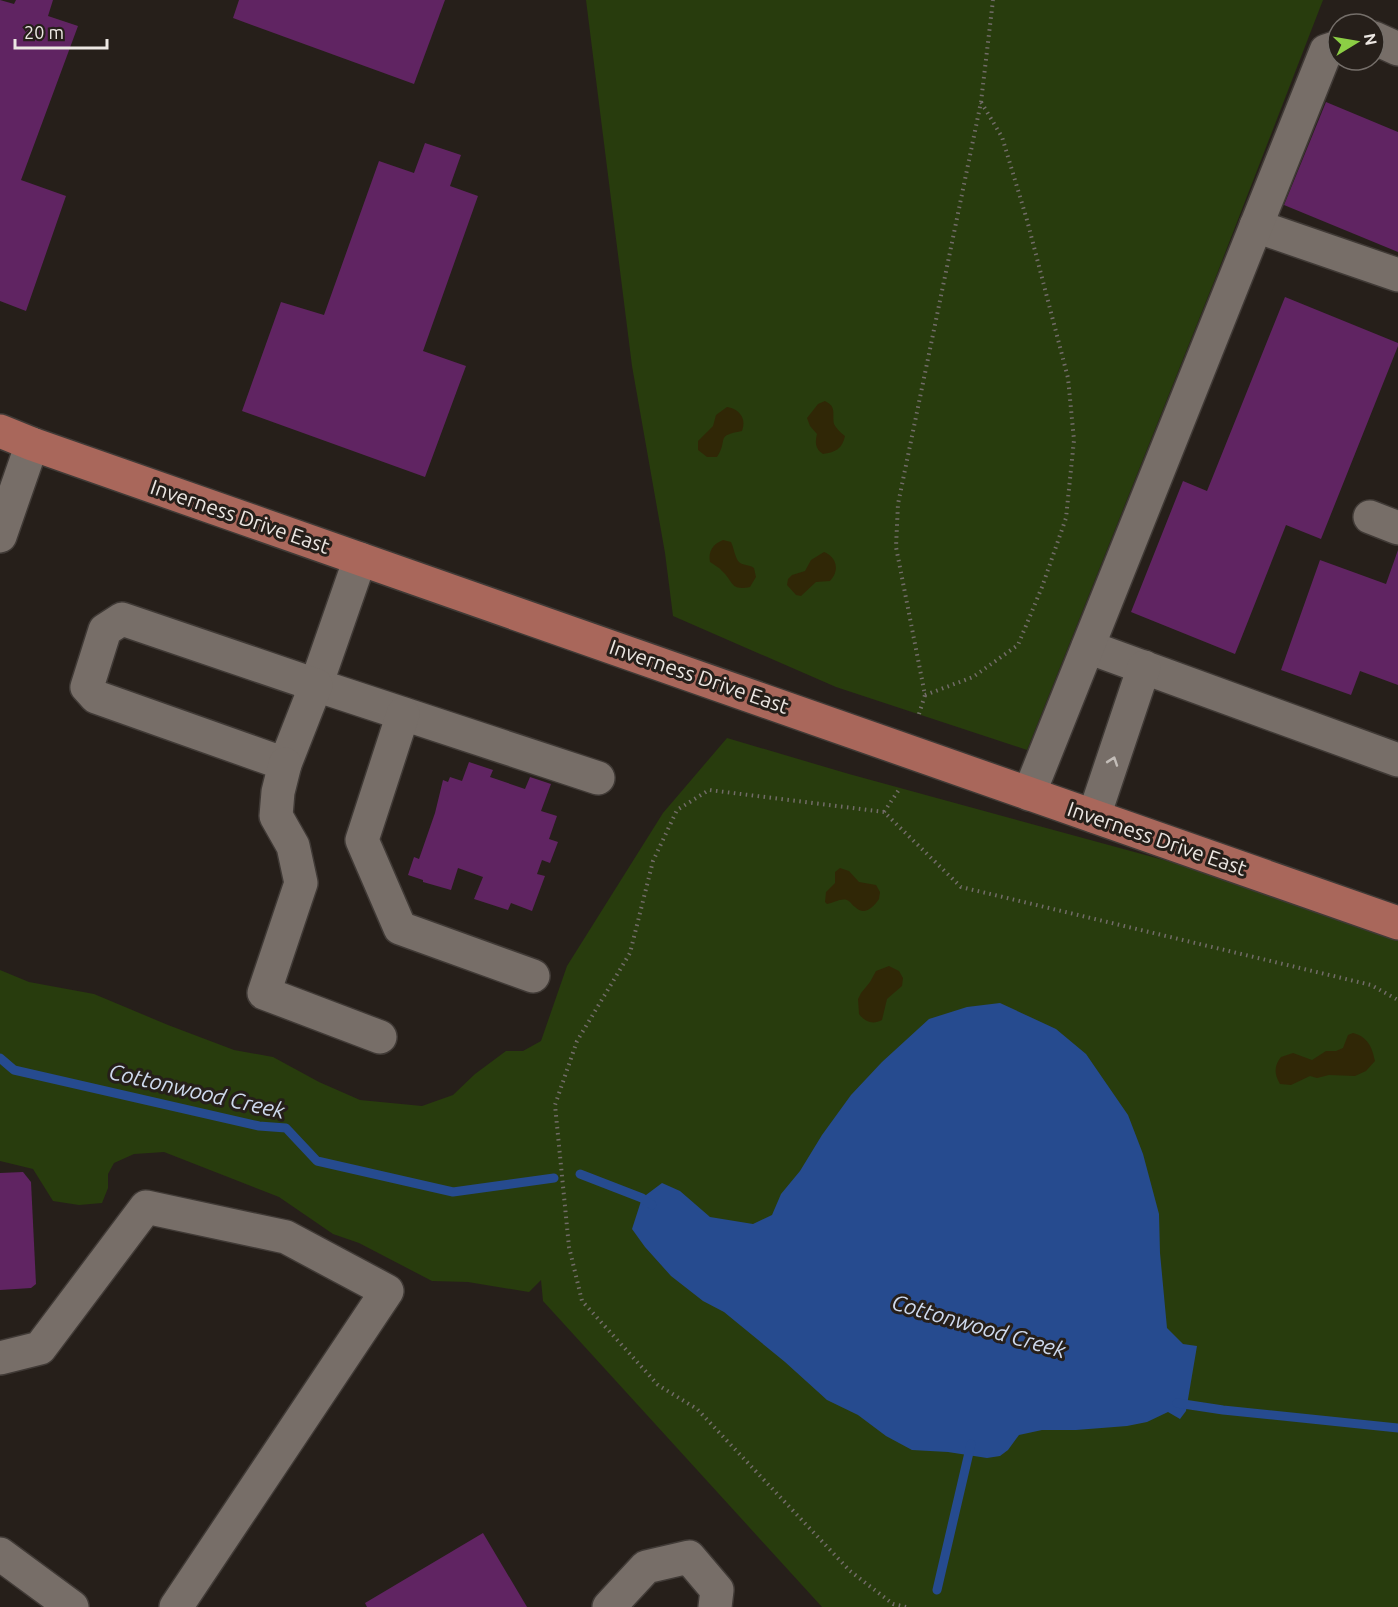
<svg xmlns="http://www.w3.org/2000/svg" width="1398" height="1607" viewBox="0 0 1398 1607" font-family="Ubuntu,sans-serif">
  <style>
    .green { fill: #283c0d }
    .sand { fill: #302706 }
    .water { fill: #264b8f }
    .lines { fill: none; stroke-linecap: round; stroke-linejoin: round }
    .stream { stroke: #264b8f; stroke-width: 9 }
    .building { fill: #602462 }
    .minor-casing { stroke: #403a36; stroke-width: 36 }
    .major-casing { stroke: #403a36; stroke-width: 36 }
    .path { stroke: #726c68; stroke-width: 4; stroke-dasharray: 1.5 4.5; stroke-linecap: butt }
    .minor { stroke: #776e68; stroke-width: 33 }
    .major { stroke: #a9675b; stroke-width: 33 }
    .oneway { stroke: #c3bdb8 }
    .labels { text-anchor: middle; stroke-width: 6; stroke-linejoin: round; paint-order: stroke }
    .street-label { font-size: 21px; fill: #ece7e3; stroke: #261f1a }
    .water-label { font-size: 22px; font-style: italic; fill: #ced9ed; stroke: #261f1a }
  </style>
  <rect width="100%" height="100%" fill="#261f1a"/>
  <g class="green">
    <path d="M586 0H1323L1215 279 1027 750 836 687 673 616 665 553 632 366Z"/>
    <path d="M727 738 849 774 1398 924V1607H822L543 1301 541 1280 529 1292 468 1282 432 1281 359 1243 333 1234 279 1197 164 1152 134 1154 114 1163 108 1174V1188L102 1203 79 1205 53 1201 33 1169 0 1161V970L29 982 94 994 168 1025 234 1050 273 1057 319 1082 360 1100 422 1106 453 1095 475 1074 506 1051H523L541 1041 567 966 663 813Z"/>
  </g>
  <g class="sand">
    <path d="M825 401C837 407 832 413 834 424 836 428 841 433 845 436 842 449 836 452 823 454 815 449 815 442 817 434L810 426 807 418 818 404Z"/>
    <path d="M727 407C739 409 747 418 742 431 714 436 729 439 717 457H707L698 450V441L713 426 716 415Z"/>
    <path d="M723 540 731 542C734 548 735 558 739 562 743 566 749 564 754 568L756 577 750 587C730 591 734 582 722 571 719 567 714 565 710 562 708 551 713 544 723 540Z"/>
    <path d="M824 552C837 557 840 571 830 581L816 582 801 596 796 595 787 585 788 579 792 575 805 571 811 560Z"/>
    <path d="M840 868 849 871 859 882 876 885 880 892 879 899C873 908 864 916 855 907 851 904 851 902 847 900 841 898 833 903 827 904L825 902 826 892 835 883V872Z"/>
    <path d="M889 966 899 971 903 978 902 986 887 999 882 1020C873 1025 865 1022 859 1014L858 999 861 993 870 982 876 971Z"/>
    <path d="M1353 1033C1368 1037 1372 1047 1375 1061L1366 1071 1355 1076 1329 1075 1317 1078 1310 1076 1291 1085 1280 1084C1274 1074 1274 1066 1281 1057L1293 1053 1312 1060 1326 1051H1336L1343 1048 1348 1035Z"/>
  </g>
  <path class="water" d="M1000 1003 1056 1029 1086 1054 1128 1115 1143 1154 1159 1214 1160 1253 1167 1328 1183 1344 1197 1346 1186 1411 1180 1419 1168 1412 1147 1422 1127 1426 1076 1430H1042L1019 1435 1008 1450 1000 1456 987 1458 948 1452 912 1450 886 1436 858 1415 827 1400 785 1362 724 1312 703 1301 671 1276 645 1247 632 1229 642 1198 662 1183 680 1191 710 1217 753 1224 772 1215 781 1194 800 1171 822 1135 851 1095 882 1062 929 1019 967 1007Z"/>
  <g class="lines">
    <g class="stream">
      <path d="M0 1058 14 1070 259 1126 286 1128 317 1161 453 1192 554 1178"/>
      <path d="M580 1174 642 1198 652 1205"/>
      <path d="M1177 1403 1223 1410 1398 1428"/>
      <path d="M937 1590 971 1444"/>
    </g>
  </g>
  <g class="building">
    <path d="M0 0 14 4 16 0H53L48 16 78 26 21 180 66 196 26 311 0 301Z"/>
    <path d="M239 0H445L414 84 233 18Z"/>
    <path d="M1326 102 1398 132V252L1284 205Z"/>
    <path d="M425 143 461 155 450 186 478 196 423 351 466 366 425 477 242 411 281 302 324 315 379 161 414 173Z"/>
    <path d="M1285 297 1398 343V346L1321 539 1286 525 1235 654 1131 612 1183 481 1207 491Z"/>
    <path d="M1398 550V685L1360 671 1351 695 1281 670 1320 560 1386 584Z"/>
    <path d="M469 762 493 770 490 777 525 789 530 777 551 784 541 811 557 816 549 839 558 842 550 863 542 860 537 874 545 876 532 911 511 903 508 910 474 899 483 877 458 868 451 890 423 882V880L408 875 414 857 419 859 435 813 443 780 448 782 450 777 462 781Z"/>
    <path d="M23 1172 31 1182 36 1284 31 1288 0 1290V1173Z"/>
    <path d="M483 1533 527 1607H367L365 1603Z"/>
  </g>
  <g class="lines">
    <defs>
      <g id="minor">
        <path d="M1374 38 1398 49"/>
        <path d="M1256 226 1398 275"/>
        <path d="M1370 517 1398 528"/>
        <path d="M0 536 32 444"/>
        <path d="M360 559 316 685 598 778"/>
        <path d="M122 619 316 685 285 764 96 697 87 687 105 630Z"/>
        <path d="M1088 647 1398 760"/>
        <path d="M403 714 362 840 400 928 533 976"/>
        <path d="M285 764 278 792 276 816 293 846 301 883 264 993 380 1037"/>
        <path d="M1029 794 1326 51 1338 47"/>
        <path d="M1094 816 1144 667"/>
        <path d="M0 1358 40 1348 146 1207 286 1237 387 1291 176 1607"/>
        <path d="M0 1554 72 1607"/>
        <path d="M609 1607 646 1567 689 1557 717 1590 715 1607"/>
      </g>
      <path id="major" d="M0 431 32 444 1398 923"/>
    </defs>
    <use href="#minor" class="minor-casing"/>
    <use href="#major" class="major-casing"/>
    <g class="path">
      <path d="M925 695 973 677 1018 645 1042 587 1066 518 1074 440 1068 378 1027 220 1002 137 981 102"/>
      <path d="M919 714 925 695 896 547 898 504 981 102 993 0"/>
      <path d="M884 812 900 788"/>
      <path d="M906 1607 893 1604 850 1571 697 1409 658 1385 582 1301 569 1247 555 1105 577 1041 630 953 653 861 677 810 709 790 884 812 961 887 1371 985 1398 1000"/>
    </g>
    <use href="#minor" class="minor"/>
    <use href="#major" class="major"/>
  </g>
  <defs><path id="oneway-chevron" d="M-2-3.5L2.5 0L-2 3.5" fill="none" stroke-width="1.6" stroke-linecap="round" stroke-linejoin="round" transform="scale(1.5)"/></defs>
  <use class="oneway" href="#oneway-chevron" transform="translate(1113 761) rotate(-71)"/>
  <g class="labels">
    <g class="street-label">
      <text transform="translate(240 517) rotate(19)" y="7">Inverness Drive East</text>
      <text transform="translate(699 677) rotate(19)" y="7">Inverness Drive East</text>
      <text transform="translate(1157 839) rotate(19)" y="7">Inverness Drive East</text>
    </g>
    <g class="water-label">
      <text transform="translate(197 1091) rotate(13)" y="8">Cottonwood Creek</text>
      <text transform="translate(979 1326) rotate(16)" y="8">Cottonwood Creek</text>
    </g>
  </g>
  <g transform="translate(1356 42) rotate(79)"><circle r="28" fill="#261f1a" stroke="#756f6a" stroke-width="1.5"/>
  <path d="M0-4.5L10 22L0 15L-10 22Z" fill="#8cce45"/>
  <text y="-9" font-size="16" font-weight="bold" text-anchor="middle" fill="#ece7e3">N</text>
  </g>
  <path d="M15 39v9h92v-9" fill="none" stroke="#ece7e3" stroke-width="3"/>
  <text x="24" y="39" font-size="18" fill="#ece7e3" stroke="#261f1a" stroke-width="4.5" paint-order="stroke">20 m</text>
</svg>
